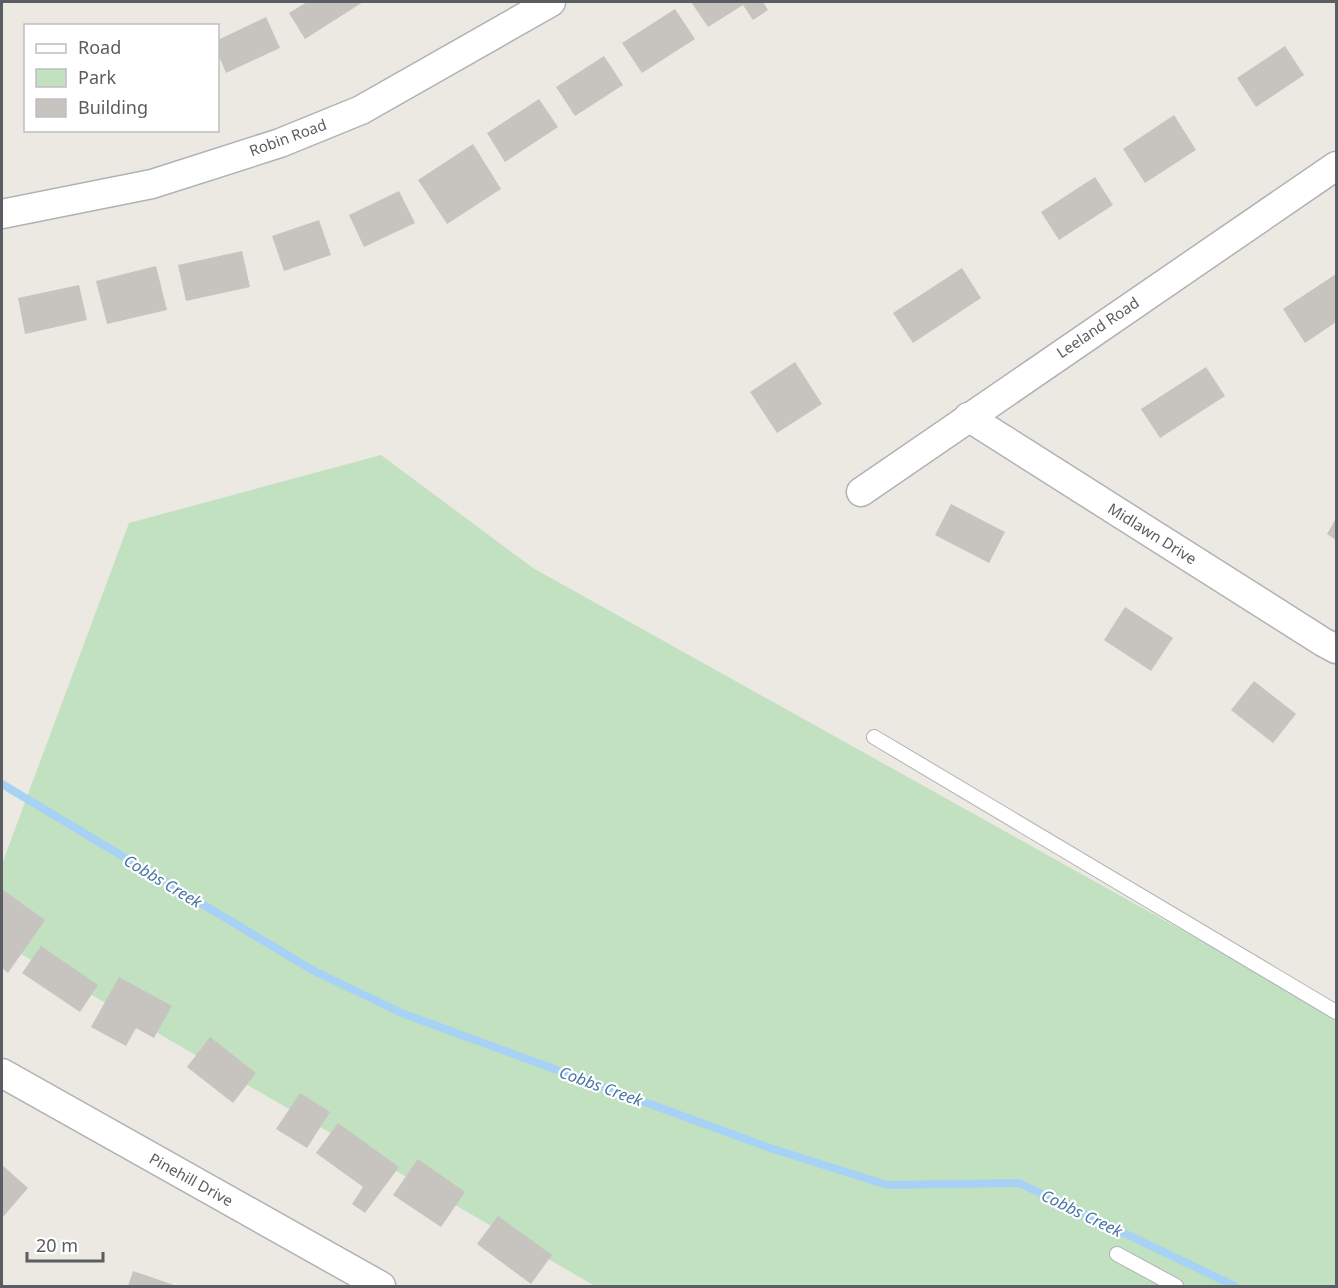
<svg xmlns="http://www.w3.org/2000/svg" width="1338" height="1288" viewBox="0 0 1338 1288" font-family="'Noto Sans',sans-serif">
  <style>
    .green { fill: #c1e1c1 }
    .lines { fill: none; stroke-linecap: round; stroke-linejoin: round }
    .stream { stroke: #a8d2f5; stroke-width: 8 }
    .building { fill: #c7c4bf }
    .service-casing { stroke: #afb2b6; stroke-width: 16 }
    .minor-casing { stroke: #afb2b6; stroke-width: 31 }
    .service { stroke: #fff; stroke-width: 14 }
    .minor { stroke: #fff; stroke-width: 28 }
    .labels { text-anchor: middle; stroke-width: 4.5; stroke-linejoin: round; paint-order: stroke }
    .street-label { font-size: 15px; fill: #5a5d61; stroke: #fff }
    .water-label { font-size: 16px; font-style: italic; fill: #4974a5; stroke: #fff }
  </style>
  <rect width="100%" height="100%" fill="#ebe9e2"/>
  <path class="green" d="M381 455 533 568 1336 1016V1286H595L2 943V864L129 523Z"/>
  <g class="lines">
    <path class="stream" d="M2 784 314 971 404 1014 770 1148 887 1185 1019 1183 1235 1286"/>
  </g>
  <g class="building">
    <path d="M307 2H363L305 39 289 13Z"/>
    <path d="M691 2H763L768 10 753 20 743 5 708 27Z"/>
    <path d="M675 9 695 39 642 73 622 43Z"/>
    <path d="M266 17 280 48 226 73 218 54V40Z"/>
    <path d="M1285 46 1304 75 1256 107 1237 78Z"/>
    <path d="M604 56 623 85 575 116 556 87Z"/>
    <path d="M539 99 558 127 505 162 487 133Z"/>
    <path d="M1174 115 1196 150 1145 183 1123 149Z"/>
    <path d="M473 144 501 189 447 224 418 180Z"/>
    <path d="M1095 177 1113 205 1059 240 1041 212Z"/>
    <path d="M399 191 415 223 364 247 349 215Z"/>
    <path d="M319 220 331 255 284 271 272 236Z"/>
    <path d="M242 251 250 287 186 301 178 265Z"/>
    <path d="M156 266 167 310 107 324 96 281Z"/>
    <path d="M962 268 981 298 913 343 893 313Z"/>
    <path d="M1336 274V322L1305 343 1283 309Z"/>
    <path d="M79 285 87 320 25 334 18 298Z"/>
    <path d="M795 362 822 404 777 433 750 392Z"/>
    <path d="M1206 367 1225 396 1160 438 1141 409Z"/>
    <path d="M951 504 1005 532 989 563 935 535Z"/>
    <path d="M1336 518V540L1327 534Z"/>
    <path d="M1125 607 1173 638 1151 671 1104 640Z"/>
    <path d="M1254 681 1296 714 1273 743 1231 710Z"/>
    <path d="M2 889 45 920 8 973 2 968Z"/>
    <path d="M41 946 98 985 80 1012 22 973Z"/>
    <path d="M119 977 172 1006 154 1038 136 1028 126 1046 91 1027Z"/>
    <path d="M210 1037 256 1073 233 1103 187 1067Z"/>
    <path d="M300 1093 330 1112 307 1148 276 1129Z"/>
    <path d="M338 1123 399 1167 365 1213 352 1204 363 1187 316 1153Z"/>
    <path d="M418 1159 465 1192 441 1227 393 1195Z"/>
    <path d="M2 1165 28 1188 2 1218Z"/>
    <path d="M498 1216 552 1255 531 1284 477 1244Z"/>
    <path d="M133 1271 177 1286H128Z"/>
  </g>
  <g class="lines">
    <defs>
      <g id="service">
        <path d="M874 737 1336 1012"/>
        <path d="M1117 1254 1176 1286"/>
      </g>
      <g id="minor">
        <path d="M2 214 152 184 280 143 361 110 551 2"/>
        <path d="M968 417 1323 642 1336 649"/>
        <path d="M861 492 1336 166"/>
        <path d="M2 1073 381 1286"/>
      </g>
    </defs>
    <use href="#service" class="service-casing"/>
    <use href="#minor" class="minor-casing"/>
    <use href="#service" class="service"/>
    <use href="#minor" class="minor"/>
  </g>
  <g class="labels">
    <g class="street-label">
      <text transform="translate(288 138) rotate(-20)" y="5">Robin Road</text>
      <text transform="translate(1098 328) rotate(-34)" y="5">Leeland Road</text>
      <text transform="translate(1152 534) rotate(32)" y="5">Midlawn Drive</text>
      <text transform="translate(191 1180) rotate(29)" y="5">Pinehill Drive</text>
    </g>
    <g class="water-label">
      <text transform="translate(163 881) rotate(31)" y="6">Cobbs Creek</text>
      <text transform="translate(601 1086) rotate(20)" y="6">Cobbs Creek</text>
      <text transform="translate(1082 1213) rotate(26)" y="6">Cobbs Creek</text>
    </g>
  </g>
  <rect width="1338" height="1288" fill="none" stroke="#5a5d61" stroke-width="6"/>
  <rect x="24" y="24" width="195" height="108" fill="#ffffff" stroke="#bdbec0" stroke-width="1.5"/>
  <rect x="36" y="44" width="30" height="9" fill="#ffffff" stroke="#bdbec0" stroke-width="1.5"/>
  <text x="78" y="54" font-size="18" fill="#5a5d61">Road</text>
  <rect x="36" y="69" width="30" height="18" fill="#c1e1c1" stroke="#bdbec0" stroke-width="1.5"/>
  <text x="78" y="84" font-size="18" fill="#5a5d61">Park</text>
  <rect x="36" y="99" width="30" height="18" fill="#c7c4bf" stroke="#bdbec0" stroke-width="1.5"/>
  <text x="78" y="114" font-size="18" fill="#5a5d61">Building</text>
  <path d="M27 1252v9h76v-9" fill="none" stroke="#5a5d61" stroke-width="3"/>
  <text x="36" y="1252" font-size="18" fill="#5a5d61" stroke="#ffffff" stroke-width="4.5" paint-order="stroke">20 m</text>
</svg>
